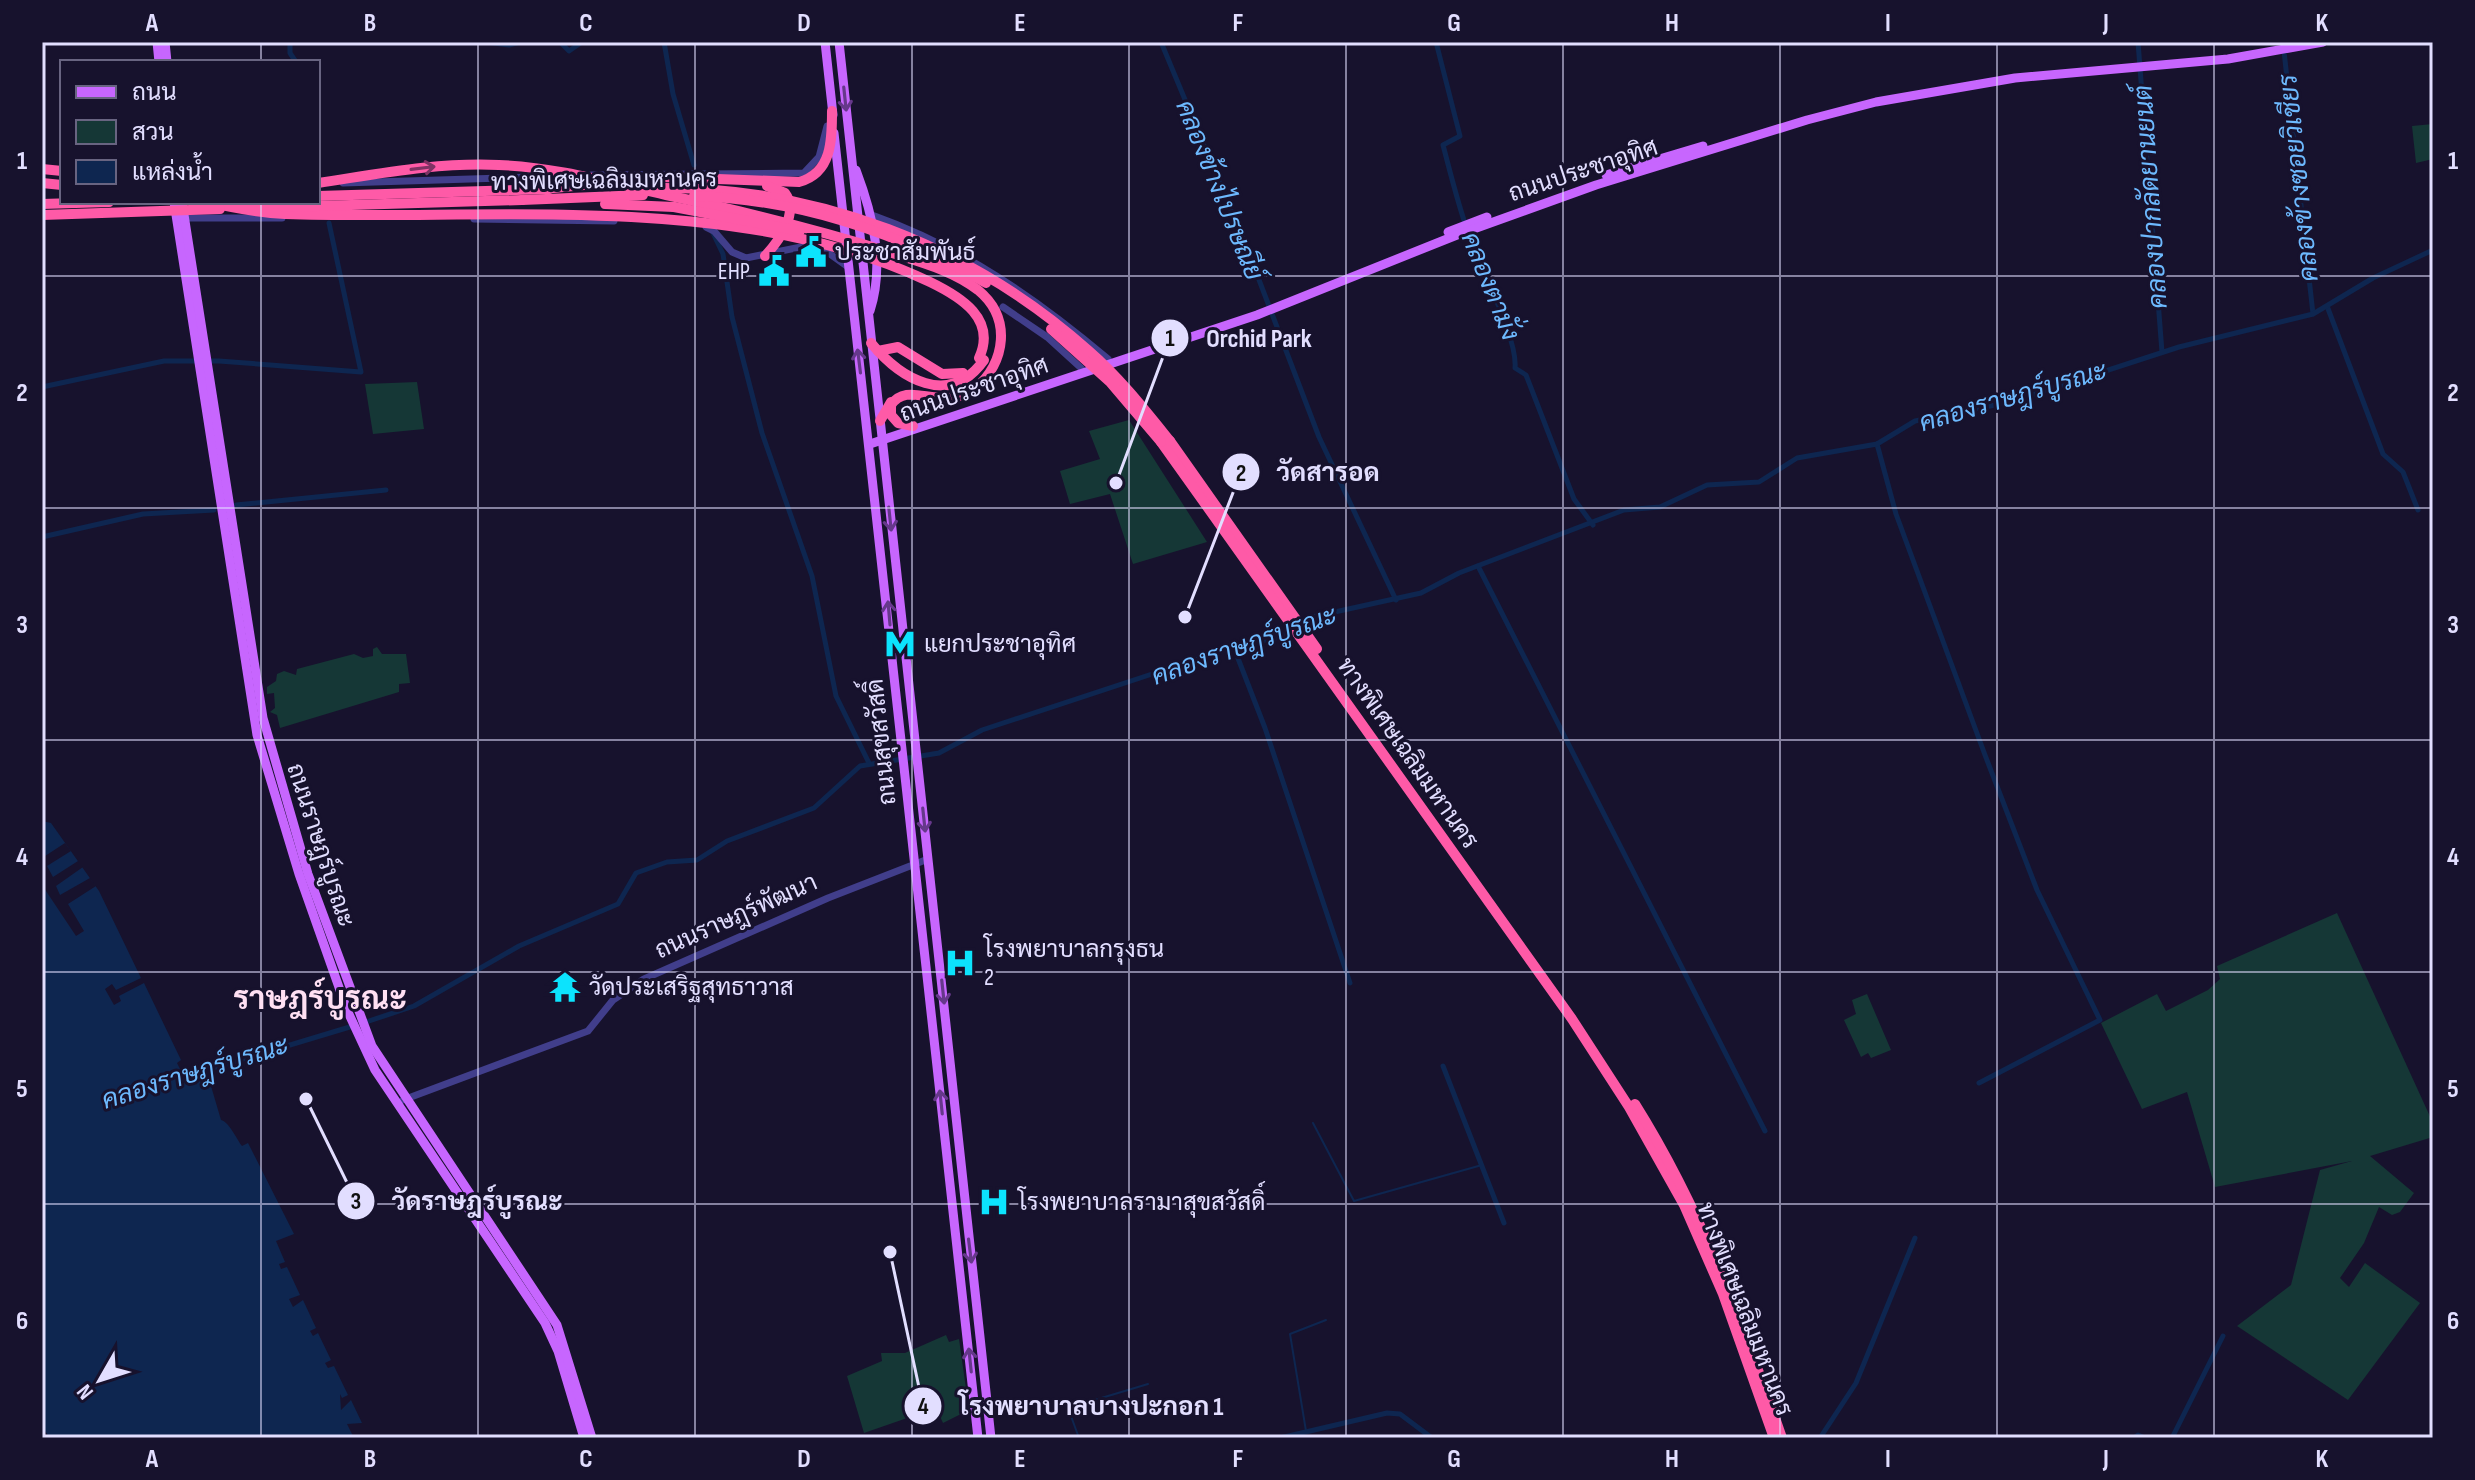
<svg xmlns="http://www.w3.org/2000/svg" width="2475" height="1480" viewBox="0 0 2475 1480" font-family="'Sofia Sans Condensed',Sarabun,sans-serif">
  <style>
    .green { fill: #153736 }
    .water { fill: #0e2650 }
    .pier { fill: #17122d }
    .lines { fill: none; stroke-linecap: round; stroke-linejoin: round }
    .stream { stroke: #0e2650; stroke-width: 2 }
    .canal { stroke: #0e2650; stroke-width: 5 }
    .minor { stroke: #413e8b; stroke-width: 7 }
    .major { stroke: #c766fe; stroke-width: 9 }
    .highway { stroke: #fe5aa7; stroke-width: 10 }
    .highway-bridge { stroke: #fe5aa7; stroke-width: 10 }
    .oneway { stroke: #66388b }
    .oneway2 { stroke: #7f3264 }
    .grid { fill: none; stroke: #e2deff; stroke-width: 2; stroke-opacity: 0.55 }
    .labels { text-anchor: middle; stroke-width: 6; stroke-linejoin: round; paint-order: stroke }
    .street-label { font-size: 24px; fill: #e2deff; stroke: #17122d }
    .poi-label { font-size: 24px; fill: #e2deff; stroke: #17122d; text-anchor: start }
    .water-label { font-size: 26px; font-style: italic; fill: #6db9fe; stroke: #17122d }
    .district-label { font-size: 32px; font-weight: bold; fill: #ffe0f3; stroke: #17122d }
    .leader { fill: none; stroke: #e2deff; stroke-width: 3 }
    .callout-dot { fill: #e2deff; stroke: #17122d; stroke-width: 3 }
    .mark-label { font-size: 24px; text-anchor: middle; font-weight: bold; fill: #111 }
    .callout-label { font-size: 26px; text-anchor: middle; font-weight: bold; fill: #e2deff; stroke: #17122d; stroke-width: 6; stroke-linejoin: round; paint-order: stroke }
    .neatline { fill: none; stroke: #e2deff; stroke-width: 3 }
    .grid-label { font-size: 26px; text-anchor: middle; font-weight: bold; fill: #e2deff }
  </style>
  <rect width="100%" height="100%" fill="#17122d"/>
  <g class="green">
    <path d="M2433 124V159L2416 163 2412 126Z"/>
    <path d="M417 382 424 429 373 434 365 384Z"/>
    <path d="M1129 420 1207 542 1133 564 1110 494 1070 504 1060 471 1100 459 1089 431Z"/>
    <path d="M377 647 382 654H406L410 683 399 684V692L280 728 277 715 270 712 275 708 274 693 267 694V687L276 681 277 674 284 671 296 675 297 669 354 654 363 658 373 656V649Z"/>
    <path d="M2337 913 2433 1123V1137L2370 1156 2414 1193 2400 1212 2392 1215 2379 1207 2364 1243 2340 1278 2349 1287 2365 1263 2420 1303 2348 1400 2237 1326 2291 1285 2320 1170 2352 1161 2215 1187 2187 1092 2142 1109 2101 1023 2157 994 2166 1011 2208 990 2220 979 2217 966Z"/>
    <path d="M1867 994 1891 1050 1871 1058 1868 1053 1861 1057 1844 1020 1856 1014 1852 1000Z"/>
    <path d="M946 1335 949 1342 959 1339 969 1410 943 1423 936 1408 864 1433 847 1376 882 1361 881 1353H905Z"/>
  </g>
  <path class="water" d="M42 821 51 823 99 891 141 978 116 990 112 984 105 989 114 1005 121 1001 119 996 144 983 181 1060 177 1063 182 1073 188 1070 211 1086 221 1120C229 1122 236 1138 242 1146L248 1143 294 1234 276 1241 285 1262 279 1264 281 1269 287 1267 300 1295 289 1299 293 1307 303 1300 316 1328 310 1331 313 1336 318 1333 331 1360 325 1363 328 1368 334 1366 348 1395 342 1398 340 1394 341 1410 351 1400 362 1423 347 1424 354 1438H50L42 1427Z"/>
  <path class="pier" d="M65 843 71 851 47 866 53 877 78 861 83 867 56 886 60 895 90 878 96 886 68 904 84 931 76 936 42 885V858Z"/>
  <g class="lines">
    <g class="stream">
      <path d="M1313 1123 1354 1201 1482 1165"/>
      <path d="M1306 1431 1290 1334 1326 1320"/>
      <path d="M1079 1438 1068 1408 1148 1384"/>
    </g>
    <g class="canal">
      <path d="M290 42V53L296 62"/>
      <path d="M486 42 509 45 520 42"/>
      <path d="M560 42 569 51 582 42"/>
      <path d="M664 42 673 94 694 165"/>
      <path d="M1161 42 1248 251 1319 437 1396 600"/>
      <path d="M1436 42 1460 136 1443 145C1451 175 1458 205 1469 235 1480 268 1518 338 1515 368L1526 375 1574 499 1593 525"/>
      <path d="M2138 42 2162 352"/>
      <path d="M2283 42 2313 314"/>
      <path d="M712 231 723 254 732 317 762 433 812 576 836 696 869 763"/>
      <path d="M2327 306 2383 454 2403 472 2418 510"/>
      <path d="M42 387 164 361H219L361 372 329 223"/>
      <path d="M1877 444 1896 514 1985 755 2037 890 2100 1020 1979 1083"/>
      <path d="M236 505 386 490"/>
      <path d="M42 537 143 514 214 510"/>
      <path d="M1478 566 1765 1131"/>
      <path d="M1234 648 1265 728 1350 983"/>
      <path d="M363 1023 414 1006 519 946 618 904 636 873 667 862 697 860 727 841 814 808 860 766 939 753 982 730 1234 647 1281 637 1312 617 1421 593 1459 573 1624 510 1660 507 1707 485 1759 482 1797 458 1877 444 1915 421 2010 402 2179 347 2313 314 2373 278 2433 250"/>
      <path d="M1443 1066 1504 1223"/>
      <path d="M187 1076 353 1026"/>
      <path d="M1280 1438 1387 1413 1400 1414 1432 1438"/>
      <path d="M1820 1438 1856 1383 1915 1238"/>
      <path d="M2134 1438 2138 1435 2145 1438"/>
      <path d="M2172 1438 2223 1336"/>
    </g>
    <g class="minor">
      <path d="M591 175 804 173 819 157 827 126"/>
      <path d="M343 183 562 176"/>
      <path d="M872 215C962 247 1036 298 1108 359"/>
      <path d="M184 218H282"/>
      <path d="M474 219 614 221"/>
      <path d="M706 227 714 231 732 252 746 258 816 244 848 267"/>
      <path d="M1003 307 1047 337 1081 368"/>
      <path d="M403 1100 588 1031 613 1000 644 979 828 898 928 859"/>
    </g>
    <g class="major">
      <path d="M157 42 159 62"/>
      <path d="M165 42 167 62"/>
      <path d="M825 42 833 115"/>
      <path d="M839 42 991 1438"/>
      <path d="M834 133 978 1438"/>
      <path d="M856 170C873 215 885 264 870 311"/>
      <path d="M1606 175 1703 146"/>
      <path d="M174 202 257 735 299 874 347 1010 375 1070 545 1323 558 1351 584 1438"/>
      <path d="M182 202 263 718 308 874 372 1046 557 1325 592 1438"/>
      <path d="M1448 232 1487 217"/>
      <path d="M870 444 1257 315 1457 235 1596 185 1807 120 1876 102 2015 78 2228 59 2323 42"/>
    </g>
    <g class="highway">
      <path d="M42 169 62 171"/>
      <path d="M42 183 62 185"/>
      <path d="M543 189 665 177 799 182C832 173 832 140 832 111"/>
      <path d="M318 196 549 189"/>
      <path d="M522 200 643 195"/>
      <path d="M42 204 109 202"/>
      <path d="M605 204 674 207"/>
      <path d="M244 206 282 207"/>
      <path d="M765 256C778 242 800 213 785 193L767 186"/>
      <path d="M871 343C900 378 949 409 984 360"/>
      <path d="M878 351 898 347 942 374 963 373"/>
      <path d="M880 421 891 402"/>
      <path d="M913 426 898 423 891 415V405C909 379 939 413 975 389"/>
      <path d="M1170 441 1317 649"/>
      <path d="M1161 442 1572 1019 1629 1107 1684 1205 1723 1294 1774 1438"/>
      <path d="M1635 1104C1701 1209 1742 1322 1782 1438"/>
    </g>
    <g class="highway-bridge">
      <path d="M318 183C378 174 438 162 499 165 555 167 611 183 666 195 742 211 815 229 889 252 920 262 952 270 978 290 1012 318 1006 362 975 389"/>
      <path d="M657 188C815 186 971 245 1089 351 1120 378 1145 410 1170 441"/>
      <path d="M694 196C797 199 897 232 986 283"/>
      <path d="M207 202C233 208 259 213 285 214 493 221 737 190 930 282 961 297 997 319 979 358"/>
      <path d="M284 207 522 200"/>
      <path d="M674 207 800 231"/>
      <path d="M42 215 220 209"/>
      <path d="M1051 329 1110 382 1161 442"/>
    </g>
  </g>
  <defs><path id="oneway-shaft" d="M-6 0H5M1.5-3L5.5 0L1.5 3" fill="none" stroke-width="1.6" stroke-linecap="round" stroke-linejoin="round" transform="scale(2)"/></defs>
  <g class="oneway">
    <use href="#oneway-shaft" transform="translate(845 99) rotate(84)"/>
    <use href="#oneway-shaft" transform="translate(859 361) rotate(-97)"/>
    <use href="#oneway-shaft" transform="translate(890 519) rotate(84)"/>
    <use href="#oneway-shaft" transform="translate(889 613) rotate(-95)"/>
    <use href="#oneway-shaft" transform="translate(924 820) rotate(84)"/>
    <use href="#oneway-shaft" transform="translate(943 992) rotate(84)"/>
    <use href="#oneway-shaft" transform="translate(941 1102) rotate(-96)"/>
    <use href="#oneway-shaft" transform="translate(970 1251) rotate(83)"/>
    <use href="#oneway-shaft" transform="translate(970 1360) rotate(-96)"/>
  </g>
  <use class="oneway2" href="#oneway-shaft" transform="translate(423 168) rotate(-7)"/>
  <path class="grid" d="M261 42V62M478 42V1438M695 42V1438M912 42V1438M1129 42V1438M1346 42V1438M1563 42V1438M1780 42V1438M1997 42V1438M2214 42V1438M261 202V1438M42 276H2433M42 508H2433M42 740H2433M42 972H2433M42 1204H2433"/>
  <defs>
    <symbol id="civic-bare" viewBox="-9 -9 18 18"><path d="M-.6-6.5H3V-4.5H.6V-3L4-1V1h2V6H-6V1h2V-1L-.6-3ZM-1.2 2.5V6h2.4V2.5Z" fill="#0ce3fd" stroke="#17122d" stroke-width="2.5" paint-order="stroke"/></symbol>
    <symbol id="metro-bare" viewBox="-9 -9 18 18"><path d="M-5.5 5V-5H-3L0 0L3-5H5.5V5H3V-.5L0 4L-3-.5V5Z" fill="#0ce3fd" stroke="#17122d" stroke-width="2.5" paint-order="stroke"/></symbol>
    <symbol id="hospital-bare" viewBox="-9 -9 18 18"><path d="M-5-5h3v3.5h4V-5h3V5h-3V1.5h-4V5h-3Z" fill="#0ce3fd" stroke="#17122d" stroke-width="2.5" paint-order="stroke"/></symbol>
    <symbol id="temple-bare" viewBox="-9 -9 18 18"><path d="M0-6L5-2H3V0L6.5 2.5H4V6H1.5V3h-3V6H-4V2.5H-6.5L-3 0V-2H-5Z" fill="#0ce3fd" stroke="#17122d" stroke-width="2.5" paint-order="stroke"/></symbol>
  </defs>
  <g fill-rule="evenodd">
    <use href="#civic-bare" x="789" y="230" width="44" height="44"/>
    <use href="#civic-bare" x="752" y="249" width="44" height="44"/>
    <use href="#metro-bare" x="878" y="622" width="44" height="44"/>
    <use href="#hospital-bare" x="938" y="941" width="44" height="44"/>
    <use href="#temple-bare" x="543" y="965" width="44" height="44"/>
    <use href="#hospital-bare" x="972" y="1180" width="44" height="44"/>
  </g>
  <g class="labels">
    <g class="street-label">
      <text transform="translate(1583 170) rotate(-18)" y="8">ถนนประชาอุทิศ</text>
      <text transform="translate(604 180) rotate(-1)" y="8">ทางพิเศษเฉลิมมหานคร</text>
      <text transform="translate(974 389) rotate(-19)" y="8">ถนนประชาอุทิศ</text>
      <text transform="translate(881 742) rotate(-96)" y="8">ถนนสุขสวัสดิ์</text>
      <text transform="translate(1408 753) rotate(55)" y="8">ทางพิเศษเฉลิมมหานคร</text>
      <text transform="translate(321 845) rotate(72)" y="8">ถนนราษฎร์บูรณะ</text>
      <text transform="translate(736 916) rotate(-24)" y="8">ถนนราษฎร์พัฒนา</text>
      <text transform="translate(1745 1309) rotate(69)" y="8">ทางพิเศษเฉลิมมหานคร</text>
    </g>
    <g class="poi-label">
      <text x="835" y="260">ประชาสัมพันธ์</text>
      <text x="750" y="279" text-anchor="end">EHP</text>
      <text x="924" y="652">แยกประชาอุทิศ</text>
      <text x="984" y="957">โรงพยาบาลกรุงธน<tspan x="984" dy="28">2</tspan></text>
      <text x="589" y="995">วัดประเสริฐสุทธาวาส</text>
      <text x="1018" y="1210">โรงพยาบาลรามาสุขสวัสดิ์</text>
    </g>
    <g class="water-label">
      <text transform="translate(2298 178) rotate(-96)" y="9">คลองข้างซอยวิเชียร</text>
      <text transform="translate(1220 190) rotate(68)" y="9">คลองข้างไปรษณีย์</text>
      <text transform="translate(2150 197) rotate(-94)" y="9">คลองปากลัดยานยนต์</text>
      <text transform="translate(1491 286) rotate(68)" y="9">คลองตามั่ง</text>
      <text transform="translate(2013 396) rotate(-16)" y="9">คลองราษฎร์บูรณะ</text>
      <text transform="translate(1244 645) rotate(-19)" y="9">คลองราษฎร์บูรณะ</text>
      <text transform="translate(195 1072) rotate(-17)" y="9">คลองราษฎร์บูรณะ</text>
    </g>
    <g class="district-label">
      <text x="320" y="1009">ราษฎร์บูรณะ</text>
    </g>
  </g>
  <path class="leader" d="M1116 483L1170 338M1185 617L1241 472M306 1099L356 1201M890 1252L923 1406"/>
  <g class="callout-dot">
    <circle cx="1116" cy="483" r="8"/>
    <circle cx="1185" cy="617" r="8"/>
    <circle cx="306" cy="1099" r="8"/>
    <circle cx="890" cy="1252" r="8"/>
    <circle cx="1170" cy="338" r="20"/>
    <circle cx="1241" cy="472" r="20"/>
    <circle cx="356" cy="1201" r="20"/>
    <circle cx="923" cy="1406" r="20"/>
  </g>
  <g class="mark-label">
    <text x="1170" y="346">1</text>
    <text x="1241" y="481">2</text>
    <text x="356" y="1209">3</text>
    <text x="923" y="1414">4</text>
  </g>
  <g class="callout-label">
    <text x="1259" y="347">Orchid Park</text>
    <text x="1328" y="481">วัดสารอด</text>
    <text x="477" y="1210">วัดราษฎร์บูรณะ</text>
    <text x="1091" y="1415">โรงพยาบาลบางปะกอก 1</text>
  </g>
  <rect width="2475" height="1480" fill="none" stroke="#17122d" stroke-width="88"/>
  <rect x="60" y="60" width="260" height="144" fill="#17122d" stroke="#686481" stroke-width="2"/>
  <rect x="76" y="86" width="40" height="12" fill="#c766fe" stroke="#686481" stroke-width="2"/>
  <text x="132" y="100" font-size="24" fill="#e2deff">ถนน</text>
  <rect x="76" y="120" width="40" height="24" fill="#153736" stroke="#686481" stroke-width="2"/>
  <text x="132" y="140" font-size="24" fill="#e2deff">สวน</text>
  <rect x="76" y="160" width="40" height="24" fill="#0e2650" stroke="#686481" stroke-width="2"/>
  <text x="132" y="180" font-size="24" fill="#e2deff">แหล่งน้ำ</text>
  <g transform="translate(100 1380) rotate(231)" stroke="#17122d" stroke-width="6" paint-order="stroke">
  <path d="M0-6L14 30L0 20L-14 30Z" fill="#e2deff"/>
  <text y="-12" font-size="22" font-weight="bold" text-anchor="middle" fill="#e2deff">N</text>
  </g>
  <rect x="44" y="44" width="2387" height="1392" class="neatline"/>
  <g class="grid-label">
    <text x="152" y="31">A</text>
    <text x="370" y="31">B</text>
    <text x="586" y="31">C</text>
    <text x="804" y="31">D</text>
    <text x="1020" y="31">E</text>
    <text x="1238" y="31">F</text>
    <text x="1454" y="31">G</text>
    <text x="1672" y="31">H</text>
    <text x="1888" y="31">I</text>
    <text x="2106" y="31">J</text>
    <text x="2322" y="31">K</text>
    <text x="22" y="169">1</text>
    <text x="2453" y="169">1</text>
    <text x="22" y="401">2</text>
    <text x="2453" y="401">2</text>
    <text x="22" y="633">3</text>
    <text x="2453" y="633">3</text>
    <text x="22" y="865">4</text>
    <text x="2453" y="865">4</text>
    <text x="22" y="1097">5</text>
    <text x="2453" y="1097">5</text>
    <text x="22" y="1329">6</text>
    <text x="2453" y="1329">6</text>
    <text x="152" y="1467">A</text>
    <text x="370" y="1467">B</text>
    <text x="586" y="1467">C</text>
    <text x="804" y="1467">D</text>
    <text x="1020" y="1467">E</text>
    <text x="1238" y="1467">F</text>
    <text x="1454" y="1467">G</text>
    <text x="1672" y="1467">H</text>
    <text x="1888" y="1467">I</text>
    <text x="2106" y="1467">J</text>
    <text x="2322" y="1467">K</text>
  </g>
</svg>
